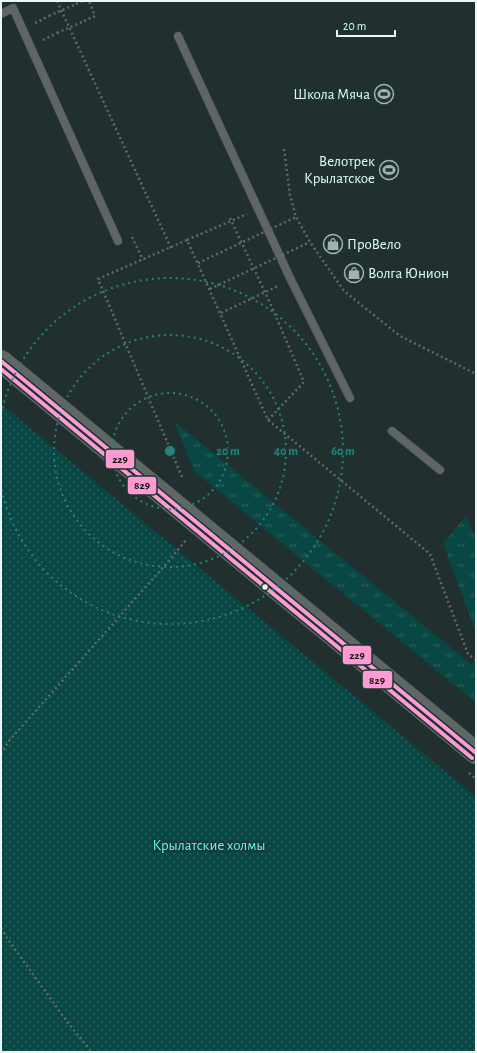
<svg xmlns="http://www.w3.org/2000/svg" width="477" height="1053" viewBox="0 0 477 1053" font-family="'Alegreya Sans',sans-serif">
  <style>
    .grass { fill: url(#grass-tufts) }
    .park { fill: url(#park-dots) }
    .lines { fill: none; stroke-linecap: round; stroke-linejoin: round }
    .lane-casing { stroke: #3f4a49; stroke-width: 9 }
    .secondary-casing { stroke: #3f4a49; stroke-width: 23 }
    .path { stroke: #616968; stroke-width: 2.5; stroke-dasharray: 2 3; stroke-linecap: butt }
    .lane { stroke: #5f6564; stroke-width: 8 }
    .secondary { stroke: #5f6765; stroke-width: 22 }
    .path-bridge { stroke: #616968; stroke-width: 2.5; stroke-dasharray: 2 3; stroke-linecap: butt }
    .bus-1-casing { stroke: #1b3633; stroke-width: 7 }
    .bus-2-casing { stroke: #1b3633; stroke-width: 7 }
    .bus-1 { stroke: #ff9ad2; stroke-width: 4 }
    .bus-2 { stroke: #ff9ad2; stroke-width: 4 }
    .ring { fill: none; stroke: #25837c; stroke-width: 2; stroke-dasharray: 2 4 }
    .bus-dot { fill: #e9f8f6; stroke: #1b3633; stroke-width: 1.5 }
    .labels { text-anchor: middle; stroke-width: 3; stroke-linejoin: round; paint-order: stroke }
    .poi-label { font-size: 15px; fill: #e9f8f6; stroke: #1b3633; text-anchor: end }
    .park-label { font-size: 15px; fill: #5bfef0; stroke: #1b3633 }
    .centre { fill: #25837c; stroke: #1b3633; stroke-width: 2 }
    .ring-label { font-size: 12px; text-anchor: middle; font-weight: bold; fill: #25837c; stroke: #1b3633; stroke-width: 3; stroke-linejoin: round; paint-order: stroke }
    .line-badge { stroke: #1b3633; stroke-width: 1.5 }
    .pale-badge-label { font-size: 11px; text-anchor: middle; font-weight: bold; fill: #111 }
  </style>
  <defs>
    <pattern id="grass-tufts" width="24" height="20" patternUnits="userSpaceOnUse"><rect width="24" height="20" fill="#084743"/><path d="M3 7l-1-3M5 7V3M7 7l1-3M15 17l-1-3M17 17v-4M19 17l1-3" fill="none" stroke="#2c625f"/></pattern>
    <pattern id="park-dots" width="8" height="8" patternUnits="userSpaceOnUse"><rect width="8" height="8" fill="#084743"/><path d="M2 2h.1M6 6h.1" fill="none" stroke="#2c625f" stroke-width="1.8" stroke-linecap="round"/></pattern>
  </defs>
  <rect width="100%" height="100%" fill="#21302e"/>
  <g class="grass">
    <path d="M174 421 471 664 476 658V703L194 471Z"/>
    <path d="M466 516 476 539V633L443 543Z"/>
  </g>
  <path class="park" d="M1 404 476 797V1052H1Z"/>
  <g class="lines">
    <defs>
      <g id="lane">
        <path d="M1 14 13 8 118 241"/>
        <path d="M178 36 291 280 350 398"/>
        <path d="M392 431 440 470"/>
      </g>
      <path id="secondary" d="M1 361 476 753"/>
    </defs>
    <use href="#lane" class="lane-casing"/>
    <use href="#secondary" class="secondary-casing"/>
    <g class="path">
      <path d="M57 1 171 248"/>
      <path d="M76 4 83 1"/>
      <path d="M84 21 95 16 89 1"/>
      <path d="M35 23 49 16"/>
      <path d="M43 40 57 33"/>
      <path d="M284 149 290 195 296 217 310 242 344 291 400 336 476 374"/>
      <path d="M132 237 143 260"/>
      <path d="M187 240 247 214"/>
      <path d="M221 313 278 286"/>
      <path d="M268 420 304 382 270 303"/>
      <path d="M182 477 98 279 187 240 268 420 430 554 468 654 476 660"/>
      <path d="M1 754 8 742 166 564 186 540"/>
      <path d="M469 773 476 779"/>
      <path d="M1 928 7 938 68 1023 92 1052"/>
    </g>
    <use href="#lane" class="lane"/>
    <use href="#secondary" class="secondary"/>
    <g class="path-bridge">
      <path d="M49 16 76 4"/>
      <path d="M57 33 84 21"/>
      <path d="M230 218 270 303"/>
      <path d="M198 263 296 217"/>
      <path d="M210 289 310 242"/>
    </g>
    <defs>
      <path id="bus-1" d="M1 361 476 753"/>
      <path id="bus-2" d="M1 369 472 758"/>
    </defs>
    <use href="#bus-1" class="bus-1-casing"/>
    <use href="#bus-2" class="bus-2-casing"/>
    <use href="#bus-1" class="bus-1"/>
    <use href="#bus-2" class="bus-2"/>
  </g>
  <g class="ring">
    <circle cx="170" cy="451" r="58"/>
    <circle cx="170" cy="451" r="116"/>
    <path d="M1 414A173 173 0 1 1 1 488"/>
  </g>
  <defs>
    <symbol id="stadium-ring" viewBox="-11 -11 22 22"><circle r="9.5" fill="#1b3633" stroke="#a3b2b0" stroke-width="1.5"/><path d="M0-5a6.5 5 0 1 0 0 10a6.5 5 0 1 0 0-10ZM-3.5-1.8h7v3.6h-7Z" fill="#a3b2b0"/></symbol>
    <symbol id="shop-ring" viewBox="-11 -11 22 22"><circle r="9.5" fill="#1b3633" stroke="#a3b2b0" stroke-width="1.5"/><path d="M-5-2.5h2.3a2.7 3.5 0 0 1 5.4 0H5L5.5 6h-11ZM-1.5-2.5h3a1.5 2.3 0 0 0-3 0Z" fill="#a3b2b0"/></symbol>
  </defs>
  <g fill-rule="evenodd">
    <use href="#stadium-ring" x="373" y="83" width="22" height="22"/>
    <use href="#stadium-ring" x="378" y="159" width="22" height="22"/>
    <use href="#shop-ring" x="322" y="233" width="22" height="22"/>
    <use href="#shop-ring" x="343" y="262" width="22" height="22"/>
  </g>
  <circle class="bus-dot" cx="265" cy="587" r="3.5"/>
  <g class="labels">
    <g class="poi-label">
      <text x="370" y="99">Школа Мяча</text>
      <text x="375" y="166">Велотрек<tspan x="375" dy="17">Крылатское</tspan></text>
      <text x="347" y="249" text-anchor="start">ПроВело</text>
      <text x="368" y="278" text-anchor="start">Волга Юнион</text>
    </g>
    <g class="park-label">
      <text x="209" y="850">Крылатские холмы</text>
    </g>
  </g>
  <circle cx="170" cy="451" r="6" class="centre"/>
  <g class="ring-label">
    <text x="228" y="455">20 m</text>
    <text x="286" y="455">40 m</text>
    <text x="343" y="455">60 m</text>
  </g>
  <g class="line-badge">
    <rect x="105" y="449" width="30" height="20" rx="4" fill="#ff9ad2"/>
    <rect x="127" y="476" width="30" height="19" rx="4" fill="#ff9ad2"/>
    <rect x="342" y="645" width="30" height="20" rx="4" fill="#ff9ad2"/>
    <rect x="362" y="670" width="31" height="19" rx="4" fill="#ff9ad2"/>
  </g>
  <g class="pale-badge-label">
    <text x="120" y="463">229</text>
    <text x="142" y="489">829</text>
    <text x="357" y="659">229</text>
    <text x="377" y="684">829</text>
  </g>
  <rect width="477" height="1053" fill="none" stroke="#e9f8f6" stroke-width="4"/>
  <path d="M337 30v6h58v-6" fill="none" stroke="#e9f8f6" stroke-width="2"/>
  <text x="343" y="30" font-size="12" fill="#e9f8f6" stroke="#1b3633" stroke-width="3" paint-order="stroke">20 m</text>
</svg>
